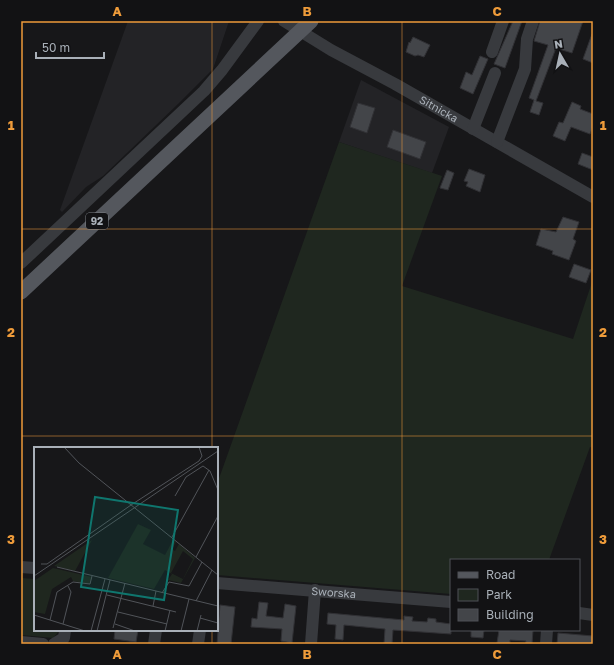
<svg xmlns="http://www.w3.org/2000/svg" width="614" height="665" viewBox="0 0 614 665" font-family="'Golos Text',sans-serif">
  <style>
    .built { fill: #232326 }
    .green { fill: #1f271f }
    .building { fill: #434549; stroke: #313135 }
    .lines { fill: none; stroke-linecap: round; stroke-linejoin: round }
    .minor { stroke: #383a3e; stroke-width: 12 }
    .major { stroke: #54575d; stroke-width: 15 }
    .grid { fill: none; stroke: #ee9b3a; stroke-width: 1; stroke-opacity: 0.55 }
    .labels { text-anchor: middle; stroke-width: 3; stroke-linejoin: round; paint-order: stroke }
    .shield { fill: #121214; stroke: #7c8187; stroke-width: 1 }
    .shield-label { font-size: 10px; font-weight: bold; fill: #a9b0b8 }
    .street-label { font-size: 11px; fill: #a9b0b8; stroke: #121214 }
    .inset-road { fill: none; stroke: #515459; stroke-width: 1 }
    .view { fill: #0f766e; fill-opacity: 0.15; stroke: #0f766e; stroke-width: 2 }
    .inset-edge { fill: none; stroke: #a9b0b8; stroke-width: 2 }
    .neatline { fill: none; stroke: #ee9b3a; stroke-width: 1.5 }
    .grid-label { font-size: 13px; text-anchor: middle; font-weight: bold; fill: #ee9b3a }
  </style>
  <rect width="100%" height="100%" fill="#171719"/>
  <g class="built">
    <path d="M128 21H229L213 69 179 103 103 176 86 187 62 212 60 210Z"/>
    <path d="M361 80 449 127 432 173 339 142Z"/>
  </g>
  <g class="green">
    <path d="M339 142 442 176 402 286 573 339 593 279V448L590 447 549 560H451V594L217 575V484Z"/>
    <path d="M21 578 35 579V630H60L53 638 21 635Z"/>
  </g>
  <g class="building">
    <path d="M513 21H522L505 68 494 64Z"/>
    <path d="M540 21H583L572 53 556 48 536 101 543 103 539 115 530 112 534 100 529 98 548 45 534 41Z"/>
    <path d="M592 34H593V63L583 59Z"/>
    <path d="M413 37 430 45 424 57 418 55 415 56 406 52 409 42 410 43Z"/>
    <path d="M480 56 488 59 473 94 460 88 466 72 472 75Z"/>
    <path d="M572 102 581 106 580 109 593 114V126L590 134 571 127 565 141 553 136 559 122 563 123Z"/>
    <path d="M358 103 375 108 367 133 350 127Z"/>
    <path d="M393 130 426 142 420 159 387 147Z"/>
    <path d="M582 153 593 157V170L578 164Z"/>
    <path d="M469 169 485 175 480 192 466 186 468 182 464 181Z"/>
    <path d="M447 170 454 173 448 190 440 188Z"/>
    <path d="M563 217 579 222 573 239 576 241 569 260 552 254 553 251 536 245 541 229 556 232Z"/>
    <path d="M574 264 591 270 586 283 569 277Z"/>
    <path d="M259 602 268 603 266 616 283 618 285 604 296 606 292 643 281 641 282 629 251 627 252 618 257 619Z"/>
    <path d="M220 605 235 607 231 644H217Z"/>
    <path d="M328 613 404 620V616L413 617 412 621 427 622 428 618 436 619V622L451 624V634L393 630 392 644H384L385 629 344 625 343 640 335 639 336 625 327 624Z"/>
    <path d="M115 630H138L136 642 114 639Z"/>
    <path d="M471 630H484L483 638 471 637Z"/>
    <path d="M499 630H533L532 644H525L526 641 510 640V644L497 643Z"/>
    <path d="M558 633 593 636V644H557Z"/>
  </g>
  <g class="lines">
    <g class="minor">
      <path id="s1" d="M284 21 331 50 395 84 593 197"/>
      <path d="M492 52 503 21"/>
      <path d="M473 129 495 73"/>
      <path d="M497 142 525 69 527 39 533 21"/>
      <path d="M21 263 204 91 222 70 258 21"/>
      <path d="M21 567 35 568"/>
      <path id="s2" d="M217 583 451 602"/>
      <path d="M579 613 593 615"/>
      <path d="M21 642 43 644"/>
      <path d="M54 644 64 638 65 630"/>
      <path d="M154 644 156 630"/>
      <path d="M198 644 200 630"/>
      <path d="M311 644 315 590"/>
      <path d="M546 644 547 630"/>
    </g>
    <path class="major" d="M21 292 311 21"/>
  </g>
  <path class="grid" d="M212 21V448M402 21V644M21 229H593M21 436H593M212 630V644"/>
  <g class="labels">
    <rect class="shield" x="86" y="213" width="22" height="16" rx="3"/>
    <g class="shield-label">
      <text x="97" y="225">92</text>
    </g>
    <g class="street-label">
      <text dy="4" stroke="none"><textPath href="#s1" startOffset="178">Sitnicka</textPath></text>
      <text dy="4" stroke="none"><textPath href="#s2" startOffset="117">Sworska</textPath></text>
    </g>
  </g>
  <g transform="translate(34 447)">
    <rect width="184" height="184" fill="#171719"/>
    <path d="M104 77 117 83 109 97 131 108 139 93 142 95 138 102 141 104 145 97 161 111 147 136 134 133 138 127 131 123 120 142 74 131ZM149 104 159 112 149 132 137 126ZM58 93 41 124 20 119ZM19 121 58 130 55 137 39 134 37 130 18 142 11 167 0 165V134Z" fill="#1f271f" fill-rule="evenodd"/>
    <path class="inset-road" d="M30 0 45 16 184 128M141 49 152 30 169 19 176 24 184 43M138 90 175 23M162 110 184 69M7 117H13L97 58 165 14 168 9 165 0M23 120 184 159M0 129 184 4M128 146 135 135 155 139 168 115M73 148 142 165M162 154 178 123M119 159 122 144M84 165 133 177M0 168 51 184M166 171 184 176M16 173 23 145 39 135 56 137 58 129M29 177 37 145 34 139M81 177 101 184M79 181 91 136M57 184 71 132M63 184 76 133M131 184 136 163M147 184 155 152M163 184 167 168"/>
    <path class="view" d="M61 50 144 63 130 153 47 140Z"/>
    <rect width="184" height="184" class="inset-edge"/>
  </g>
  <rect width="614" height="665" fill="none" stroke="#121214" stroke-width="44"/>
  <rect x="450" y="559" width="130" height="72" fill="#121214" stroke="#4e5156"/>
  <rect x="458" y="572" width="20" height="6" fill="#54575d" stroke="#4e5156"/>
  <text x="486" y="579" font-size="12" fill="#a9b0b8">Road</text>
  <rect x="458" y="589" width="20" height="12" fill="#1f271f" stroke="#4e5156"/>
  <text x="486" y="599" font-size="12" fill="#a9b0b8">Park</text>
  <rect x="458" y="609" width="20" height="12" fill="#434549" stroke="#4e5156"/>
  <text x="486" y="619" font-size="12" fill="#a9b0b8">Building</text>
  <g transform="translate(560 54) rotate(351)" stroke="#121214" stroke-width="3" paint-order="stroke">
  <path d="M0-3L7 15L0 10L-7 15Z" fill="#a9b0b8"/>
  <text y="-6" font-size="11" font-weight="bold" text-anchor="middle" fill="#a9b0b8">N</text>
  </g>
  <path d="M36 52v6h68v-6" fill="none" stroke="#a9b0b8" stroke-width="2"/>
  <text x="42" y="52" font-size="12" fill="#a9b0b8" stroke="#121214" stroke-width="3" paint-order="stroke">50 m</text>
  <rect x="22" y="22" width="570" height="621" class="neatline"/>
  <g class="grid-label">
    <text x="117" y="16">A</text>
    <text x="307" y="16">B</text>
    <text x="497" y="16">C</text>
    <text x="11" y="130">1</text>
    <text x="603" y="130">1</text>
    <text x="11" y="337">2</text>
    <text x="603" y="337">2</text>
    <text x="11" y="544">3</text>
    <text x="603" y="544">3</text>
    <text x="117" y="659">A</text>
    <text x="307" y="659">B</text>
    <text x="497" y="659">C</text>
  </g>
</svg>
